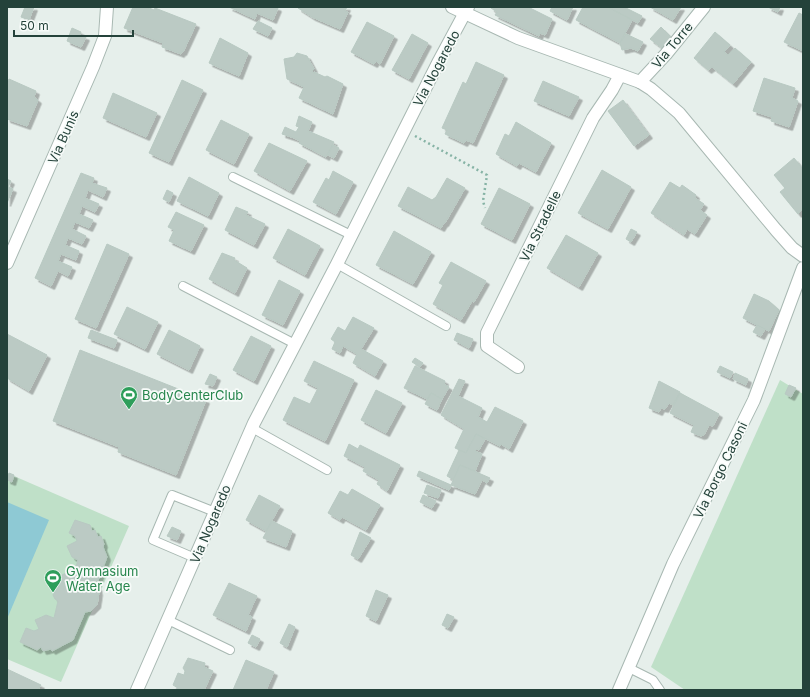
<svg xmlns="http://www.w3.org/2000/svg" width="810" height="697" viewBox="0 0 810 697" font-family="Inter,sans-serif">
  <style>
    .green { fill: #bfe0c8 }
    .water { fill: #8ec9d4 }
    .building { fill: #bbcac4; stroke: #b8c9c2; filter: url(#shadow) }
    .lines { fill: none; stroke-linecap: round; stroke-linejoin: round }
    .lane-casing { stroke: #a8b8b2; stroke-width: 10 }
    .street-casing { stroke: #a8b8b2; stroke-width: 14 }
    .path { stroke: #86b3a5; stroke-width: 2.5; stroke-dasharray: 2 3; stroke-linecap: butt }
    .lane { stroke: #fff; stroke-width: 8 }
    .street { stroke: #fff; stroke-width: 12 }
    .labels { text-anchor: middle; stroke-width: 3.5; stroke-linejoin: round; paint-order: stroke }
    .street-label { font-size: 13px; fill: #24423a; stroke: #f7fbf9 }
    .leisure-label { font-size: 13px; fill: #27864d; stroke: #f7fbf9; text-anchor: start }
  </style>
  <defs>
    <filter id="shadow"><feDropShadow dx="3.5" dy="3.5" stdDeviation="0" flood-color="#0004"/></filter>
  </defs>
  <rect width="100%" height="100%" fill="#e6efeb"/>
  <g class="green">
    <path d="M780 380 803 394V690H685L651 667Z"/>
    <path d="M7 473 129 526 61 682 7 659Z"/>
  </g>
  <path class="water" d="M7 502 49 520 7 619Z"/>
  <g class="building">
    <path d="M25 7H34L29 20 21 17Z"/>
    <path d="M133 7H147L154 10 155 8 196 24 183 52H181V54L162 47 163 43 124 28Z"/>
    <path d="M229 7H276L278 8 273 20 257 13 255 19Z"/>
    <path d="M299 7H347L345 11 348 12 340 29 312 17 298 8Z"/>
    <path d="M491 7H528L552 19 545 35 540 33 539 36 495 15 497 12 491 8Z"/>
    <path d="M552 7H573L567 20 550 11Z"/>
    <path d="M583 7H608L632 20 620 43 576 20Z"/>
    <path d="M608 7H624L642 16 638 23Z"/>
    <path d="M650 7H681L673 20Z"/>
    <path d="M768 7H780L778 12Z"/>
    <path d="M799 13 803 15V51L784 42Z"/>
    <path d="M258 21 272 28 268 36 253 29Z"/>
    <path d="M367 22 394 36 380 64 376 61 374 64 351 52Z"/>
    <path d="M661 27 671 37 662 48 650 39Z"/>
    <path d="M72 28 81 32 80 35 86 37 81 47 67 41Z"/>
    <path d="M715 32 730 45 724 52 728 55 735 48 751 62 733 84 712 67 708 70 694 58Z"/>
    <path d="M412 34 428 43 409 79 392 70Z"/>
    <path d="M626 34 643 42 638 51 631 48 622 50 620 43Z"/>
    <path d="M220 38 248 53 239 76 209 63Z"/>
    <path d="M297 53 307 56 314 69 312 71 314 74V72L325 77 327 76 343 84 333 114 299 98 304 87 287 79 284 59 294 57Z"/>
    <path d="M476 62 504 75 473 143 466 140 464 143 445 134 447 130 442 128 463 82 466 84Z"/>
    <path d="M764 78 795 88 792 98 798 101 789 127 771 121 772 117 753 111Z"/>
    <path d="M9 79 36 91 34 97 38 100 27 126 7 119V83Z"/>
    <path d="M182 80 203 90 169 162 149 153Z"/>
    <path d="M543 81 579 97 569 116 534 101Z"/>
    <path d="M113 93 157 113 146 137 103 118Z"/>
    <path d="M623 100 649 135 634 146 608 111Z"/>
    <path d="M299 116 312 122 308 131 334 142 326 157 299 143 300 141 294 138 282 134 285 127 296 132 299 127 296 126Z"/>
    <path d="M221 120 249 134 234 164 206 150Z"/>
    <path d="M516 122 551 143 536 172 519 163 517 166 496 154 505 134 509 136Z"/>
    <path d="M269 143 307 161 290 191 254 171Z"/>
    <path d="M333 145 339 148 334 158 328 155Z"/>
    <path d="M794 158 803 169V209L798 214 780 192 785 188 774 175Z"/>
    <path d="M602 170 631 187 608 229 578 213Z"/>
    <path d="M333 171 353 182 336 214 313 202 326 178 329 180Z"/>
    <path d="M81 173 94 178 92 183 107 188 103 197 88 190 85 198 99 204 95 212 82 206 79 214 93 220 89 228 75 222 72 229 86 236 82 244 68 238 65 245 79 251 76 260 61 254 58 261 72 267 68 276 58 271 51 286 35 278Z"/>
    <path d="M189 177 219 193 208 216 177 201Z"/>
    <path d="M447 178 465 188 445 223H444L441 228 398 206 408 187 432 200 436 197Z"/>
    <path d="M7 179 11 181 8 187 13 189 7 203Z"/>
    <path d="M670 182 680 188 682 185 696 195 695 198 704 204 700 210 707 215 695 234 687 229 684 235 651 213Z"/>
    <path d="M499 188 530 204 512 240 481 224Z"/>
    <path d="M167 190 173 193 169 202 163 199Z"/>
    <path d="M236 207 248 212 246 215 265 224 254 245 225 230Z"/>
    <path d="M176 212 204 225 191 251 169 241 174 230 168 227Z"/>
    <path d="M288 229 320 246 305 275 273 258Z"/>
    <path d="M631 229 637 232 631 242 626 239Z"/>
    <path d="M394 231 431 252 413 284 376 265Z"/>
    <path d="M566 235 598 253 579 287 547 268Z"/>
    <path d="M107 244 129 254 96 328 75 319Z"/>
    <path d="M222 253 235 258 234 260 247 268 235 293 209 279Z"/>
    <path d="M451 262 486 281 474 302 472 301 461 320 433 304 443 285 439 283Z"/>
    <path d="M279 280 300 291 283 325 262 315Z"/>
    <path d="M754 294 769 301 779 310 769 331 743 318Z"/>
    <path d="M127 307 158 322 145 349 114 334Z"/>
    <path d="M353 317 374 328 361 349 383 361 375 376 353 363 357 354 343 346 340 353 332 349 335 342 331 339 338 327 345 331Z"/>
    <path d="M757 325 765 329 761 336 753 332Z"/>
    <path d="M91 330 117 340 114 348 88 338Z"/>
    <path d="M169 330 200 346 189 370 157 354Z"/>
    <path d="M457 333 473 339 469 348 454 340Z"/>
    <path d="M7 334 47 355 29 391 7 378Z"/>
    <path d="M251 336 271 346 254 381 233 370Z"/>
    <path d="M80 350 206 400 176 475 118 452 119 447 53 421Z"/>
    <path d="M415 358 423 363 420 367 412 362Z"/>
    <path d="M314 361 354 380 325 441 283 420 294 397 310 404 318 388 304 381Z"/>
    <path d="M415 366 445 381 444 384 449 387 442 399 431 393 427 399 404 388Z"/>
    <path d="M720 366 733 372 730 378 717 372Z"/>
    <path d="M735 373 748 379 746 385 733 379Z"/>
    <path d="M210 374 217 377 213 386 205 384Z"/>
    <path d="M459 379 465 381 458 396 482 408 478 417 487 422 495 407 523 421 509 449 501 444 500 446 476 434 466 453 455 448 464 429 441 415Z"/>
    <path d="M659 381 680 392 673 405 669 403 665 409 661 408 659 412 649 408Z"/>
    <path d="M789 385 796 388 791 397 785 394Z"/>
    <path d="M376 390 402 403 386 433 361 420Z"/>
    <path d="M431 393 442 399 437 410 425 404Z"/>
    <path d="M680 393 719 414 713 426 709 425 704 435 701 436 691 432 694 425 670 413Z"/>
    <path d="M476 434 485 439 479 450 477 449 475 451 482 454 475 471 460 465 454 480 447 476 459 450 466 453Z"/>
    <path d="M349 444 358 449 360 445 400 465 387 491 377 484 379 480 363 471 365 467 344 456Z"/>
    <path d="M460 465 490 478 487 483 482 480 475 494 451 485Z"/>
    <path d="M419 471 451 485 449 490 417 476Z"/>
    <path d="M9 473 14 475 12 482 7 480Z"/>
    <path d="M427 485 441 490 438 498 424 493Z"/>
    <path d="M352 489 380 505 366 530 342 517 340 520 328 513 340 491 348 495Z"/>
    <path d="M259 495 280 506 266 531 246 520Z"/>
    <path d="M423 495 436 501 432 508 420 502Z"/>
    <path d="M75 520 90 525 92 531 95 530 98 537 101 536 104 544 103 547 107 557 96 586 98 587 99 592 98 599 97 605 91 611 85 612 73 640 52 651 51 649 43 651 41 647 37 650 20 642 26 628 34 631 39 629 35 620 46 615 54 618 58 601 55 599 53 595 56 584 62 575 66 573 70 575 72 569 75 570 78 560 72 557 67 546 77 541 75 536 69 533Z"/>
    <path d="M272 521 292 531 286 547 263 538Z"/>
    <path d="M172 527 181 531 177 540 167 536Z"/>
    <path d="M360 532 371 538 358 559 351 555Z"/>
    <path d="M229 583 257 596 248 615 252 617 246 631 213 615Z"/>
    <path d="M376 590 388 595 376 621 366 616Z"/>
    <path d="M447 614 454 617 448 628 442 625Z"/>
    <path d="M289 624 295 627 287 647 280 643Z"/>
    <path d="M252 635 260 639 256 647 248 643Z"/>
    <path d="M188 658 205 663 204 667 213 671 204 690H177L178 688 173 685 178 673 184 675 185 671 183 668Z"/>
    <path d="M246 660 274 672 266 690H233Z"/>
    <path d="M7 669 41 685 38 690H7Z"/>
  </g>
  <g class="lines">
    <defs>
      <g id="lane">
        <path d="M233 177 351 235"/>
        <path d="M337 264 446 326"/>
        <path d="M183 286 295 344"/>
        <path d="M252 428 327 470"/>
        <path d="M195 558 153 540 172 495 215 512"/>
        <path d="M168 620 230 650"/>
        <path d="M629 668 653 680 660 690"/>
      </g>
      <g id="street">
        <path d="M452 7 518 38 640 82 651 89 679 113 776 230 792 248 803 256"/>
        <path d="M640 82 666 54 704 7"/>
        <path d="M7 263 93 67 105 36 107 7"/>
        <path d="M518 367 487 346V333L593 118 612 90 620 75"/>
        <path d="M137 690 254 423 337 264 439 61 468 7"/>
        <path d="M619 690 673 564 754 400 803 268"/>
      </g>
    </defs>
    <use href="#lane" class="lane-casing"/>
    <use href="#street" class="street-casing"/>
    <path class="path" d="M415 136 487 175 483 201 485 208"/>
    <use href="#lane" class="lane"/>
    <use href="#street" class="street"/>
  </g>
  <defs>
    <symbol id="stadium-pin" viewBox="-11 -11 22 30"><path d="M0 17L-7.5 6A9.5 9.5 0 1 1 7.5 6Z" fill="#2e9e5b" stroke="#f7fbf9"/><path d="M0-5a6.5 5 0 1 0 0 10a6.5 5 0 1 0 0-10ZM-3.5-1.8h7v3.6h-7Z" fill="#fff"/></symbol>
  </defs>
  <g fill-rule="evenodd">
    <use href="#stadium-pin" x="119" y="385" width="20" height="27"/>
    <use href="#stadium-pin" x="43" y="568" width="20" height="27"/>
  </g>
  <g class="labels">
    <g class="street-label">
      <text transform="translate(672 45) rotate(-50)" y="5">Via Torre</text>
      <text transform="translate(436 68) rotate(-62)" y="5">Via Nogaredo</text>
      <text transform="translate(63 137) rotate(-66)" y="5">Via Bunis</text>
      <text transform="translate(540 226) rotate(-64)" y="5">Via Stradelle</text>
      <text transform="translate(720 470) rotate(-64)" y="5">Via Borgo Casoni</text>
      <text transform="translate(210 524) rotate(-67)" y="5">Via Nogaredo</text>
    </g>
    <g class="leisure-label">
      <text x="142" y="400">BodyCenterClub</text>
      <text x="66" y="576">Gymnasium<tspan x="66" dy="15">Water Age</tspan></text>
    </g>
  </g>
  <rect width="810" height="697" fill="none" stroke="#24423a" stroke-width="16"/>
  <path d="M14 30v6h119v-6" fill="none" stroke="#24423a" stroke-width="2"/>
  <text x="20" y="30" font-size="12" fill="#24423a" stroke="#f7fbf9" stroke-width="3" paint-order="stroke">50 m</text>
</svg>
